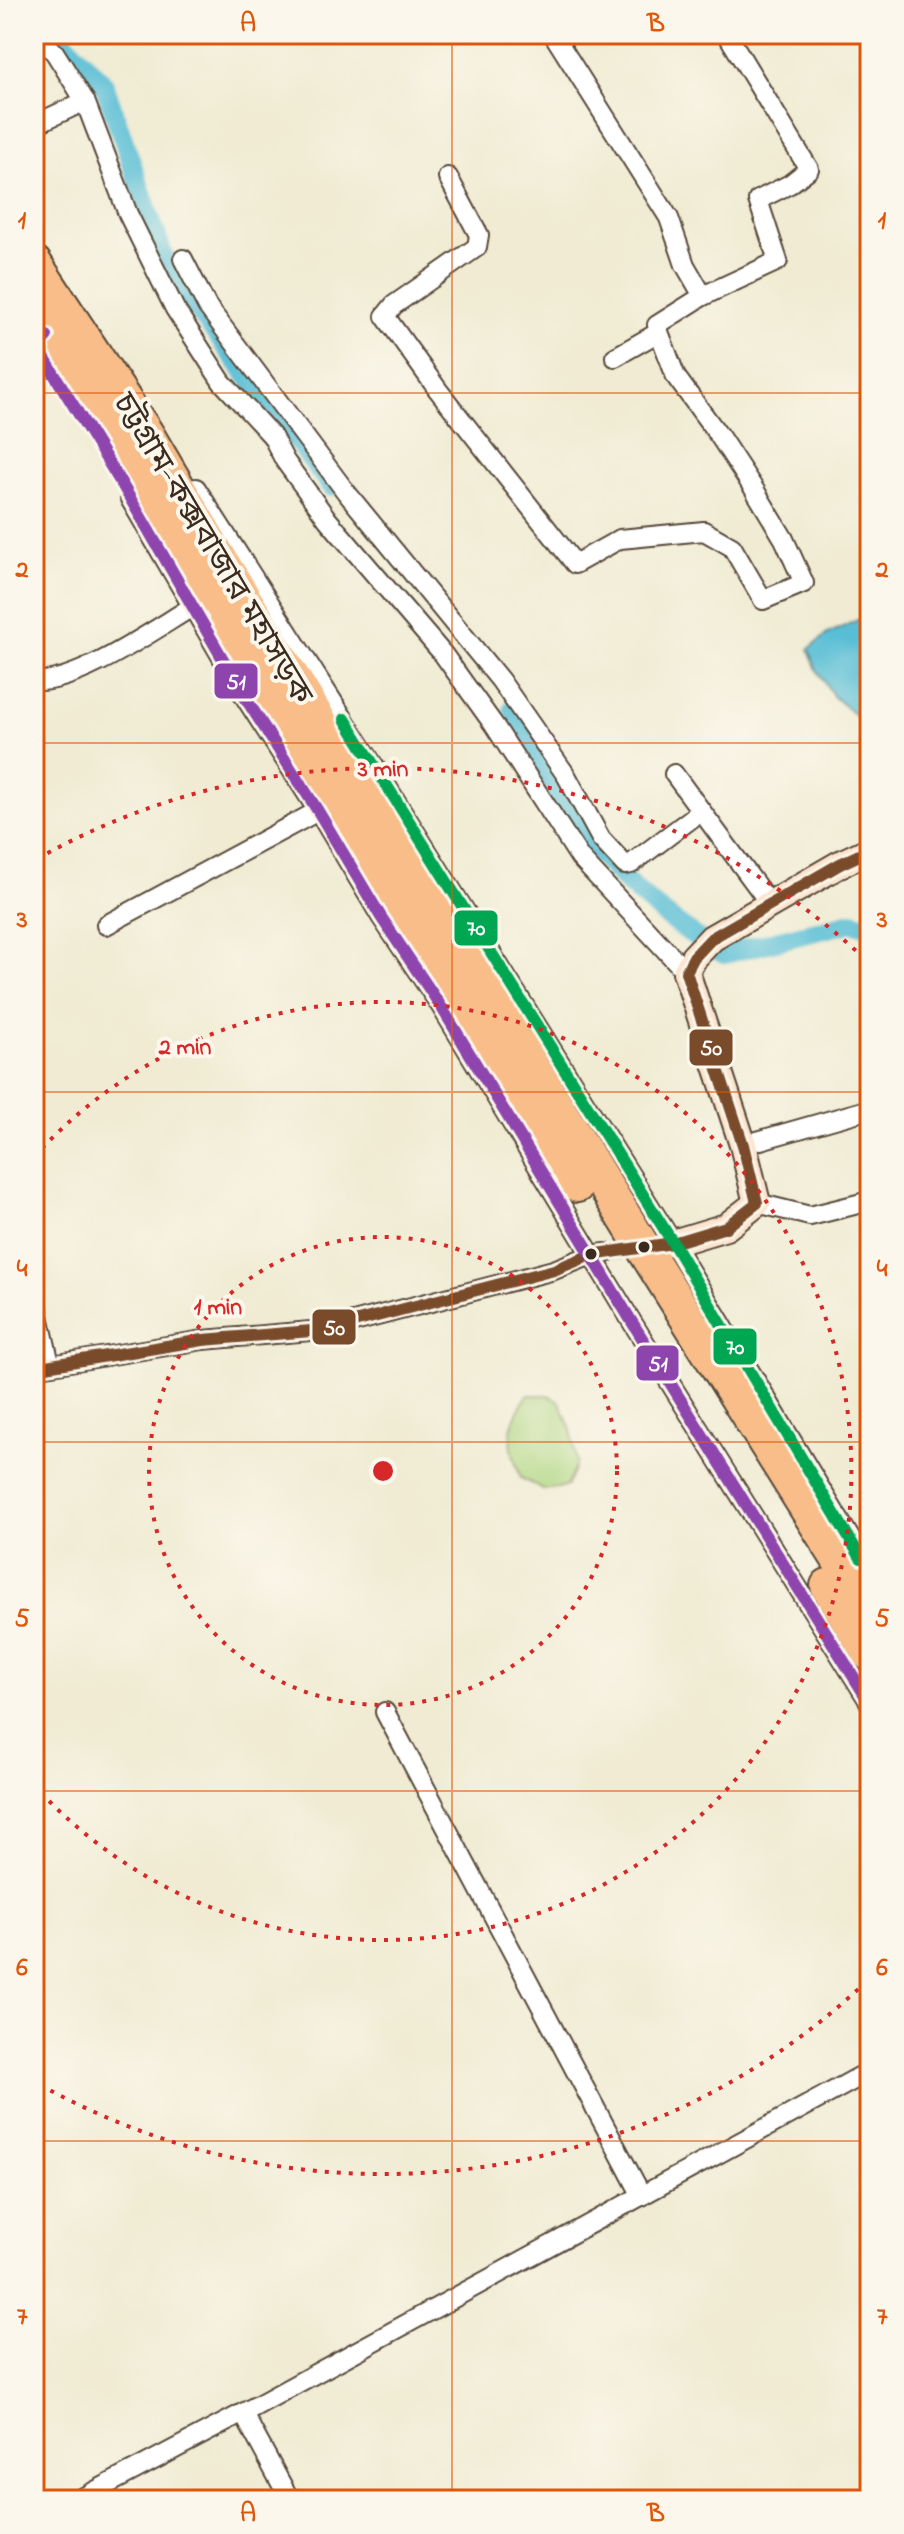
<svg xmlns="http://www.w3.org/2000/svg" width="904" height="2534" viewBox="0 0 904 2534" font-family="'Indie Flower','Noto Sans Bengali',sans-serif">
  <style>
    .green { fill: #aed580; stroke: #74804f; stroke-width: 2 }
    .water { fill: #58bed5; stroke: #4a747a; stroke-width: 2 }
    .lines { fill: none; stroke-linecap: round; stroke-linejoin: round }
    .canal { stroke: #58bed5; stroke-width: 20 }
    .street-tunnel { stroke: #ccc4ae; stroke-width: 18; stroke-dasharray: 18 9; stroke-linecap: butt }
    .street-casing { stroke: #564739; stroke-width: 22 }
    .secondary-casing { stroke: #564739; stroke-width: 30 }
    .highway-casing { stroke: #564739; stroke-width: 38 }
    .street { stroke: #fff; stroke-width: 18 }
    .secondary { stroke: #fce5cf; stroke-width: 26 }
    .highway { stroke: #f8bd88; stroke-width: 34 }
    .bus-1-casing { stroke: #fbf7ec; stroke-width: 18 }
    .bus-2-casing { stroke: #fbf7ec; stroke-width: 18 }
    .bus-3-casing { stroke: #fbf7ec; stroke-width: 18 }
    .bus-1 { stroke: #7a4b2a; stroke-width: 12 }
    .bus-2 { stroke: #8e44ad; stroke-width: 12 }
    .bus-3 { stroke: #00a651; stroke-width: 12 }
    .grid { fill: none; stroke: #df570d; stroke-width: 2; stroke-opacity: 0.55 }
    .ring { fill: none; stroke: #d62828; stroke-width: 4; stroke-dasharray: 4 8 }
    .bus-dot { fill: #3b2a1e; stroke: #fbf7ec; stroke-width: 3 }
    .labels { text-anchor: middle; stroke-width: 8; stroke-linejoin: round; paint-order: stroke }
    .street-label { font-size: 32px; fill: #3b2a1e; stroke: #fbf7ec }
    .centre { fill: #d62828; stroke: #fbf7ec; stroke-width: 4 }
    .ring-label { font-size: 24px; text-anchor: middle; font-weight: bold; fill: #d62828; stroke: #fbf7ec; stroke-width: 8; stroke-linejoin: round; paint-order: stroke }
    .line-badge { stroke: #fbf7ec; stroke-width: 3 }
    .badge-label { font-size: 22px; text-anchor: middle; font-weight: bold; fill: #fff }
    .neatline { fill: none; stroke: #df570d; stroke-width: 3 }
    .grid-label { font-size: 26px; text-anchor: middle; font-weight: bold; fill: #df570d }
  </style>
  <rect width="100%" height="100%" fill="#fbf7ec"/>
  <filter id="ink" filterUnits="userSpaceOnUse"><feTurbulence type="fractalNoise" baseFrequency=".0125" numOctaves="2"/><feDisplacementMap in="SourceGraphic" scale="16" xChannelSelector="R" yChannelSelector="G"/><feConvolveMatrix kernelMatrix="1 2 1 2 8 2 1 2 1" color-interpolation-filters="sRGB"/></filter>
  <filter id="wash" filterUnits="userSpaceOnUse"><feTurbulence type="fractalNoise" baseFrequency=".006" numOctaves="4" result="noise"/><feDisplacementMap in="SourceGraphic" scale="32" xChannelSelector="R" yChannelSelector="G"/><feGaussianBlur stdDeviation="1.8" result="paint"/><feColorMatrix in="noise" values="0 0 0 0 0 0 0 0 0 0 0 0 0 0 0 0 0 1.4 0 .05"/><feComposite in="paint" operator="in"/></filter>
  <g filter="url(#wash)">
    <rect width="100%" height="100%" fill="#f0ebd2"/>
    <path class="green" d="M528 1395H548L560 1402 571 1430 577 1462 567 1486 544 1490 521 1478C508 1441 504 1429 528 1395Z"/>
    <path class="water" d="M864 617 870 620V728L834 697 817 670 809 649 827 634Z"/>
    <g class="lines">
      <g class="canal">
        <path d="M57 34 104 84 169 272 331 486"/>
        <path d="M513 709C529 738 543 768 559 797 596 862 660 918 724 954L852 922 870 927"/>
      </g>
    </g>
  </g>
  <g filter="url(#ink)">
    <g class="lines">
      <path class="street-tunnel" d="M606 1253 650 1247"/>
      <defs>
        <g id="street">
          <path d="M37 34 55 53 85 101 128 214 175 309 222 382 272 436 285 461 328 520 443 654 494 725 580 858 686 972"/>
          <path d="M553 34 669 218 685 265 703 296 657 325 659 332 615 357"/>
          <path d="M34 125 85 101"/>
          <path d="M448 177 479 235 477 247 394 305 385 316 438 390 575 564 620 539 704 531 732 547 763 600 804 583 784 539 754 489 720 437 676 377 659 332"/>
          <path d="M183 259 207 306 346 492 500 680 566 775 601 839 625 865 631 864 700 812"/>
          <path d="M703 296 778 261 758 200 790 184 809 169 727 34"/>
          <path d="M196 488 374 766 673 1243 870 1571"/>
          <path d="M130 499 246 699 318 811 381 917 442 1008 632 1322 870 1703"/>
          <path d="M34 681C76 685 155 629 192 607"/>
          <path d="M674 774 770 904"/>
          <path d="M106 925 318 811"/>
          <path d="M743 1145 870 1109"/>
          <path d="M757 1203 810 1216 870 1201"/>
          <path d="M34 1294 50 1364"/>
          <path d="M34 1368 203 1340 323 1330 554 1270 591 1255 606 1253"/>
          <path d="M385 1712 642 2196"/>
          <path d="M243 2413 290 2500"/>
          <path d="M78 2500 243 2413 870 2071"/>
        </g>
        <path id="secondary" d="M673 1243 726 1227 757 1203 743 1145 686 972 694 957 712 938 840 864 870 850"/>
        <g id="highway">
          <path d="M34 263 145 432 227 571 646 1252 870 1609"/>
          <path d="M34 314 577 1185"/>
          <path d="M828 1586 870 1654"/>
        </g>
      </defs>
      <use href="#street" class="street-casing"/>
      <use href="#secondary" class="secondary-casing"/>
      <use href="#highway" class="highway-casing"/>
      <use href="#street" class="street"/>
      <use href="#secondary" class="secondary"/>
      <use href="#highway" class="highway"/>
      <defs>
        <path id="bus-1" d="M34 1368 203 1340 323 1330 554 1270 591 1255 673 1243 726 1227 757 1203 743 1145 686 972 694 957 712 938 840 864 870 850"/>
        <path id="bus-2" d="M47 336 40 343 43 356 123 486 246 699 318 811 381 917 442 1008 632 1322 870 1703"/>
        <path id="bus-3" d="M345 719 673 1243 861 1558"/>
      </defs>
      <use href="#bus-1" class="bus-1-casing"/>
      <use href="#bus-2" class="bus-2-casing"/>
      <use href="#bus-3" class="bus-3-casing"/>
      <use href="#bus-1" class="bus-1"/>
      <use href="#bus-2" class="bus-2"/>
      <use href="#bus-3" class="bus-3"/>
    </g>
  </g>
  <path class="grid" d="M452 34V2500M34 393H870M34 743H870M34 1092H870M34 1442H870M34 1791H870M34 2141H870"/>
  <g class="ring">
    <circle cx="383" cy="1471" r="234"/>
    <path d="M34 1157A469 469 0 1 1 34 1785"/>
    <path d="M867 1981A703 703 0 0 1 37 2083M37 859A703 703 0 0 1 867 961"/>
  </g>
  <g class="bus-dot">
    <circle cx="644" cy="1247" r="7"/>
    <circle cx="591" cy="1254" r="7"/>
  </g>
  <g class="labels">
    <g class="street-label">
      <text transform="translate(214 548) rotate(59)" y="11">চট্টগ্রাম-কক্সবাজার মহাসড়ক</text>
    </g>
  </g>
  <circle cx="383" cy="1471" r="12" class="centre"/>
  <g class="ring-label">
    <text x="383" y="776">3 min</text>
    <text x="185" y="1054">2 min</text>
    <text x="218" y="1314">1 min</text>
  </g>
  <g class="line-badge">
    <rect x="213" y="662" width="46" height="38" rx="8" fill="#8e44ad"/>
    <rect x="453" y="909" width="46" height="38" rx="8" fill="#00a651"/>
    <rect x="688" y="1028" width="46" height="39" rx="8" fill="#7a4b2a"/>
    <rect x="311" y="1308" width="46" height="38" rx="8" fill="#7a4b2a"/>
    <rect x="712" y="1327" width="46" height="39" rx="8" fill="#00a651"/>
    <rect x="635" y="1344" width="45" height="38" rx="8" fill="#8e44ad"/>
  </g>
  <g class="badge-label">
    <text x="236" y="689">51</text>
    <text x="476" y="935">70</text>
    <text x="711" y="1055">50</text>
    <text x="334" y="1335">50</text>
    <text x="735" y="1354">70</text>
    <text x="658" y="1371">51</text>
  </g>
  <rect width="904" height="2534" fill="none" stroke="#fbf7ec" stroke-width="88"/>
  <rect x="44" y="44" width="816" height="2446" class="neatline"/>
  <g class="grid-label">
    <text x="248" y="31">A</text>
    <text x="656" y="31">B</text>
    <text x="22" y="228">1</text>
    <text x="882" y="228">1</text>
    <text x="22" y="577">2</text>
    <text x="882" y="577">2</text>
    <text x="22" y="927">3</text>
    <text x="882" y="927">3</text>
    <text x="22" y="1276">4</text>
    <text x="882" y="1276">4</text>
    <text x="22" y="1626">5</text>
    <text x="882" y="1626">5</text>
    <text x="22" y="1975">6</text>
    <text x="882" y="1975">6</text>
    <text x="22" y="2324">7</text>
    <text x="882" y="2324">7</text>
    <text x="248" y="2521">A</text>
    <text x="656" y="2521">B</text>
  </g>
</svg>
